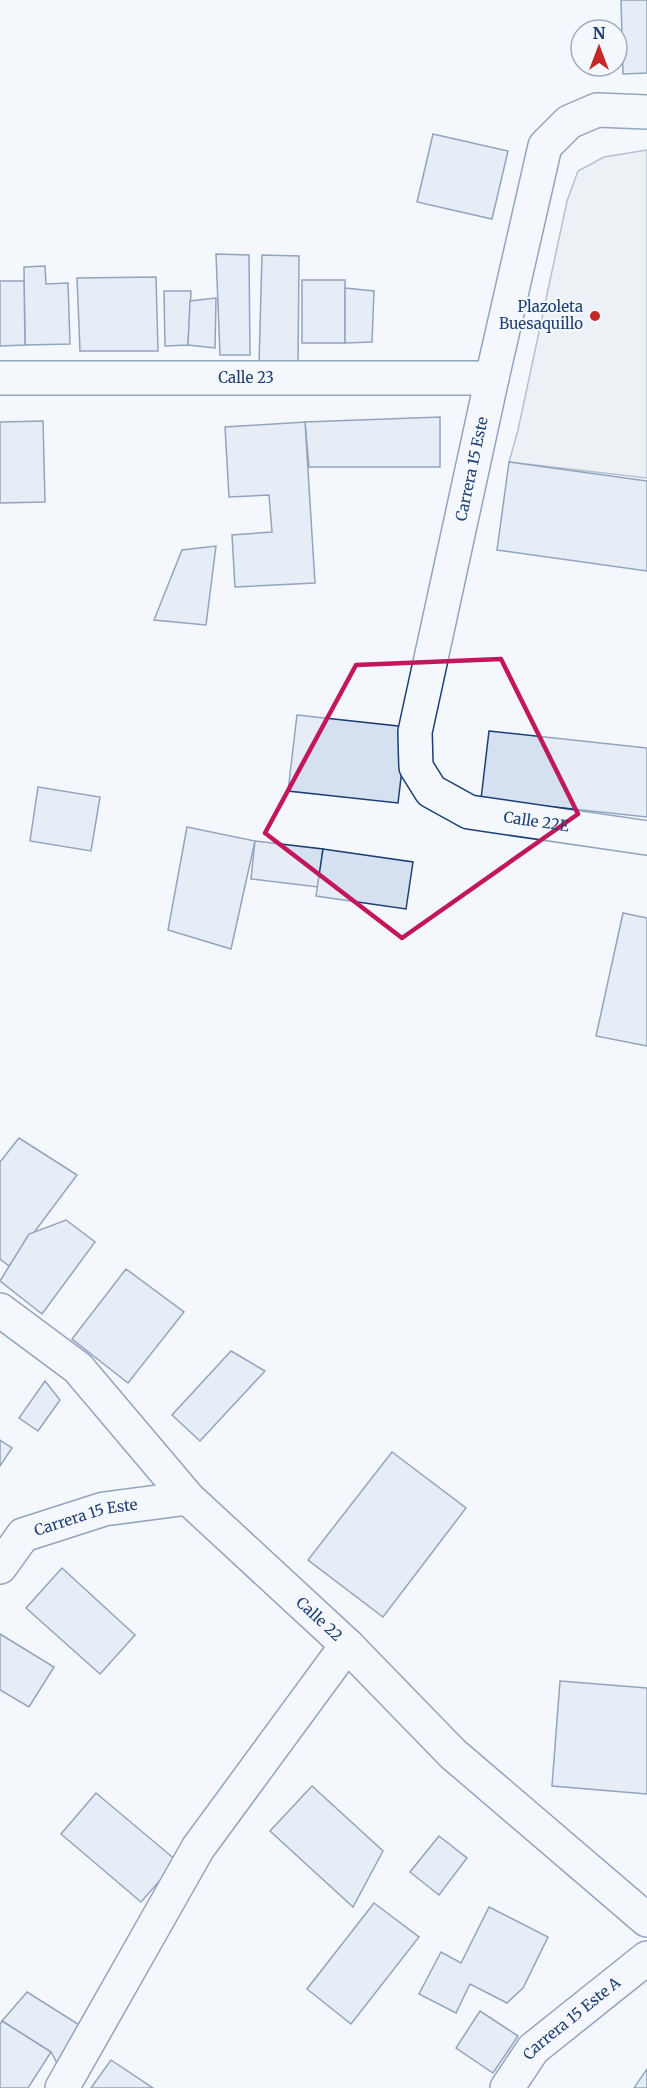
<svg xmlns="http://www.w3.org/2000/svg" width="647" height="2088" viewBox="0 0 647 2088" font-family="Merriweather,serif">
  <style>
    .parking { fill: #e3e8f0; stroke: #687fa3; stroke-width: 1.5 }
    .building { fill: #d5e0f0; stroke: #1d3f73; stroke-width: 1.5 }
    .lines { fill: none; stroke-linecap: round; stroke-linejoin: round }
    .minor-casing { stroke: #1d3f73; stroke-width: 36 }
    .tertiary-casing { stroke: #1d3f73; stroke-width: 36 }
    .minor { stroke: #f4f7fb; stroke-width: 33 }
    .tertiary { stroke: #f4f7fb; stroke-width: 33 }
    .marked { fill: none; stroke: #c2185b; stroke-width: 4.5; stroke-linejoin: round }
    .poi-dot { fill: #c62828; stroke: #f4f7fb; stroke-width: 2 }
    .labels { text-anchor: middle; stroke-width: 4.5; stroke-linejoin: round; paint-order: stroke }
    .poi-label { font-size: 15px; fill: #1d3f73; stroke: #f4f7fb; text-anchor: end }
    .street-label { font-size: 15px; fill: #1d3f73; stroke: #f4f7fb }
  </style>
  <rect width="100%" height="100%" fill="#f4f7fb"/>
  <path class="parking" d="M647 150V478L509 462 518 430 567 201 578 171 604 157Z"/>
  <g class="building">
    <path d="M621 0H647V73L623 74Z"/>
    <path d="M433 134 508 151 492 219 417 202Z"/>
    <path d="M216 254 249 255 250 355H220Z"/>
    <path d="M262 255 299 256 298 365H259Z"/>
    <path d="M45 266 46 284 68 283 70 344 25 345 24 267Z"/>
    <path d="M156 277 158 351H80L77 278Z"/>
    <rect x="302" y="280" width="43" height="63"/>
    <path d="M0 281H24L25 345 0 346Z"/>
    <path d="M345 288 374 291 372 342 345 343Z"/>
    <path d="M164 291H191L188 345 165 346Z"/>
    <path d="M216 298 215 348 188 345 190 301Z"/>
    <path d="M440 417V467H309L305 422Z"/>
    <path d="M43 421 45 502 0 503V422Z"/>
    <path d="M305 422 315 583 235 587 232 535 272 532 269 495 229 497 225 427Z"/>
    <path d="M509 462 647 481V571L497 550Z"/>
    <path d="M216 546 206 625 154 620 182 550Z"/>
    <path d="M297 715 407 727 398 803 288 791Z"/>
    <path d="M489 731 647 748V817L481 799Z"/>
    <path d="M38 787 100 797 91 851 30 841Z"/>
    <path d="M187 827 255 841 231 949 168 930Z"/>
    <path d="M255 841 323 849 318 887 251 879Z"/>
    <path d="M323 849 413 862 406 909 316 896Z"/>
    <path d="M623 913 647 918V1046L596 1036Z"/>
    <path d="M19 1138 77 1175 9 1266 0 1259V1162Z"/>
    <path d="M66 1220 95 1242 42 1314 0 1281 29 1234Z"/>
    <path d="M126 1269 184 1312 128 1383 72 1339Z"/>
    <path d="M231 1351 265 1371 200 1441 172 1415Z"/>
    <path d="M45 1381 60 1400 38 1431 19 1418Z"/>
    <path d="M0 1440 12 1448 0 1466Z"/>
    <path d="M392 1452 466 1508 383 1617 308 1560Z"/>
    <path d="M62 1568 135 1635 100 1674 26 1608Z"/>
    <path d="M0 1634 54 1667 29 1707 0 1690Z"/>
    <path d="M560 1681 647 1688V1794L552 1786Z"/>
    <path d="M312 1786 383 1851 353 1907 270 1831Z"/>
    <path d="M96 1793 177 1861 141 1902 61 1834Z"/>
    <path d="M439 1836 467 1858 439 1895 410 1872Z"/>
    <path d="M374 1903 419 1937 351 2024 307 1989Z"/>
    <path d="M489 1907 548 1937 523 1988 507 2003 470 1984 456 2013 419 1994 441 1952 461 1963Z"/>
    <path d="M27 1992 81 2026 58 2065 51 2052 2 2021Z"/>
    <path d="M480 2011 518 2036 493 2073 456 2048Z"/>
    <path d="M2 2021 51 2052 28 2088H0V2024Z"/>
    <path d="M111 2060 153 2088H91Z"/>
    <path d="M647 2069V2088H634Z"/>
  </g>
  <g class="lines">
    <defs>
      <g id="minor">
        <path id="s1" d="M492 378 415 732 416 767 431 791 469 812 647 838"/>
        <path id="s2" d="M0 1310 78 1368 188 1498 347 1645 453 1754 647 1920"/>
        <path id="s3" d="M0 1567 23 1535 104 1509 188 1498"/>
        <path d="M62 2088 198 1848 347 1645"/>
        <path id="s4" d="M507 2088 533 2049 647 1958"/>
      </g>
      <g id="tertiary">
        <path id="s5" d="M0 378H492L545 146 569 122 597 110 647 112"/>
      </g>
    </defs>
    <use href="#minor" class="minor-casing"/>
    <use href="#tertiary" class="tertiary-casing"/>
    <use href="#minor" class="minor"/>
    <use href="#tertiary" class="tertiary"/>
  </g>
  <path d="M0 0H647V2088H0ZM501 659 578 814 402 938 265 833 356 665Z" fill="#f4f7fb" fill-opacity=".55" fill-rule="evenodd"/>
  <path class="marked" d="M501 659 578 814 402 938 265 833 356 665Z"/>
  <circle class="poi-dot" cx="595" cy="316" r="6"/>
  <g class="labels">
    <g class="poi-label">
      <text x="583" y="312">Plazoleta<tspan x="583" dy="17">Buesaquillo</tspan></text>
    </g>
    <g class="street-label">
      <text dy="5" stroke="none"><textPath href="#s5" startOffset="246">Calle 23</textPath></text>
      <text transform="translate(472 469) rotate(-78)" y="5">Carrera 15 Este</text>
      <text dy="5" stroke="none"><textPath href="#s1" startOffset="537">Calle 22E</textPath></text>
      <text dy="5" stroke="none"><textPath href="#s3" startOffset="105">Carrera 15 Este</textPath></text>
      <text dy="5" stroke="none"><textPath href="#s2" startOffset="446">Calle 22</textPath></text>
      <text dy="5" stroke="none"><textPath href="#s4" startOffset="96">Carrera 15 Este A</textPath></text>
    </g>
  </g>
  <g transform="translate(599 48)"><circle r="28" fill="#f4f7fb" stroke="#9eadc5" stroke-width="1.5"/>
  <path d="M0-4.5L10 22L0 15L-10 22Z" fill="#c62828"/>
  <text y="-9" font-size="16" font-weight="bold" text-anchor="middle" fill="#1d3f73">N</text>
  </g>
</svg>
